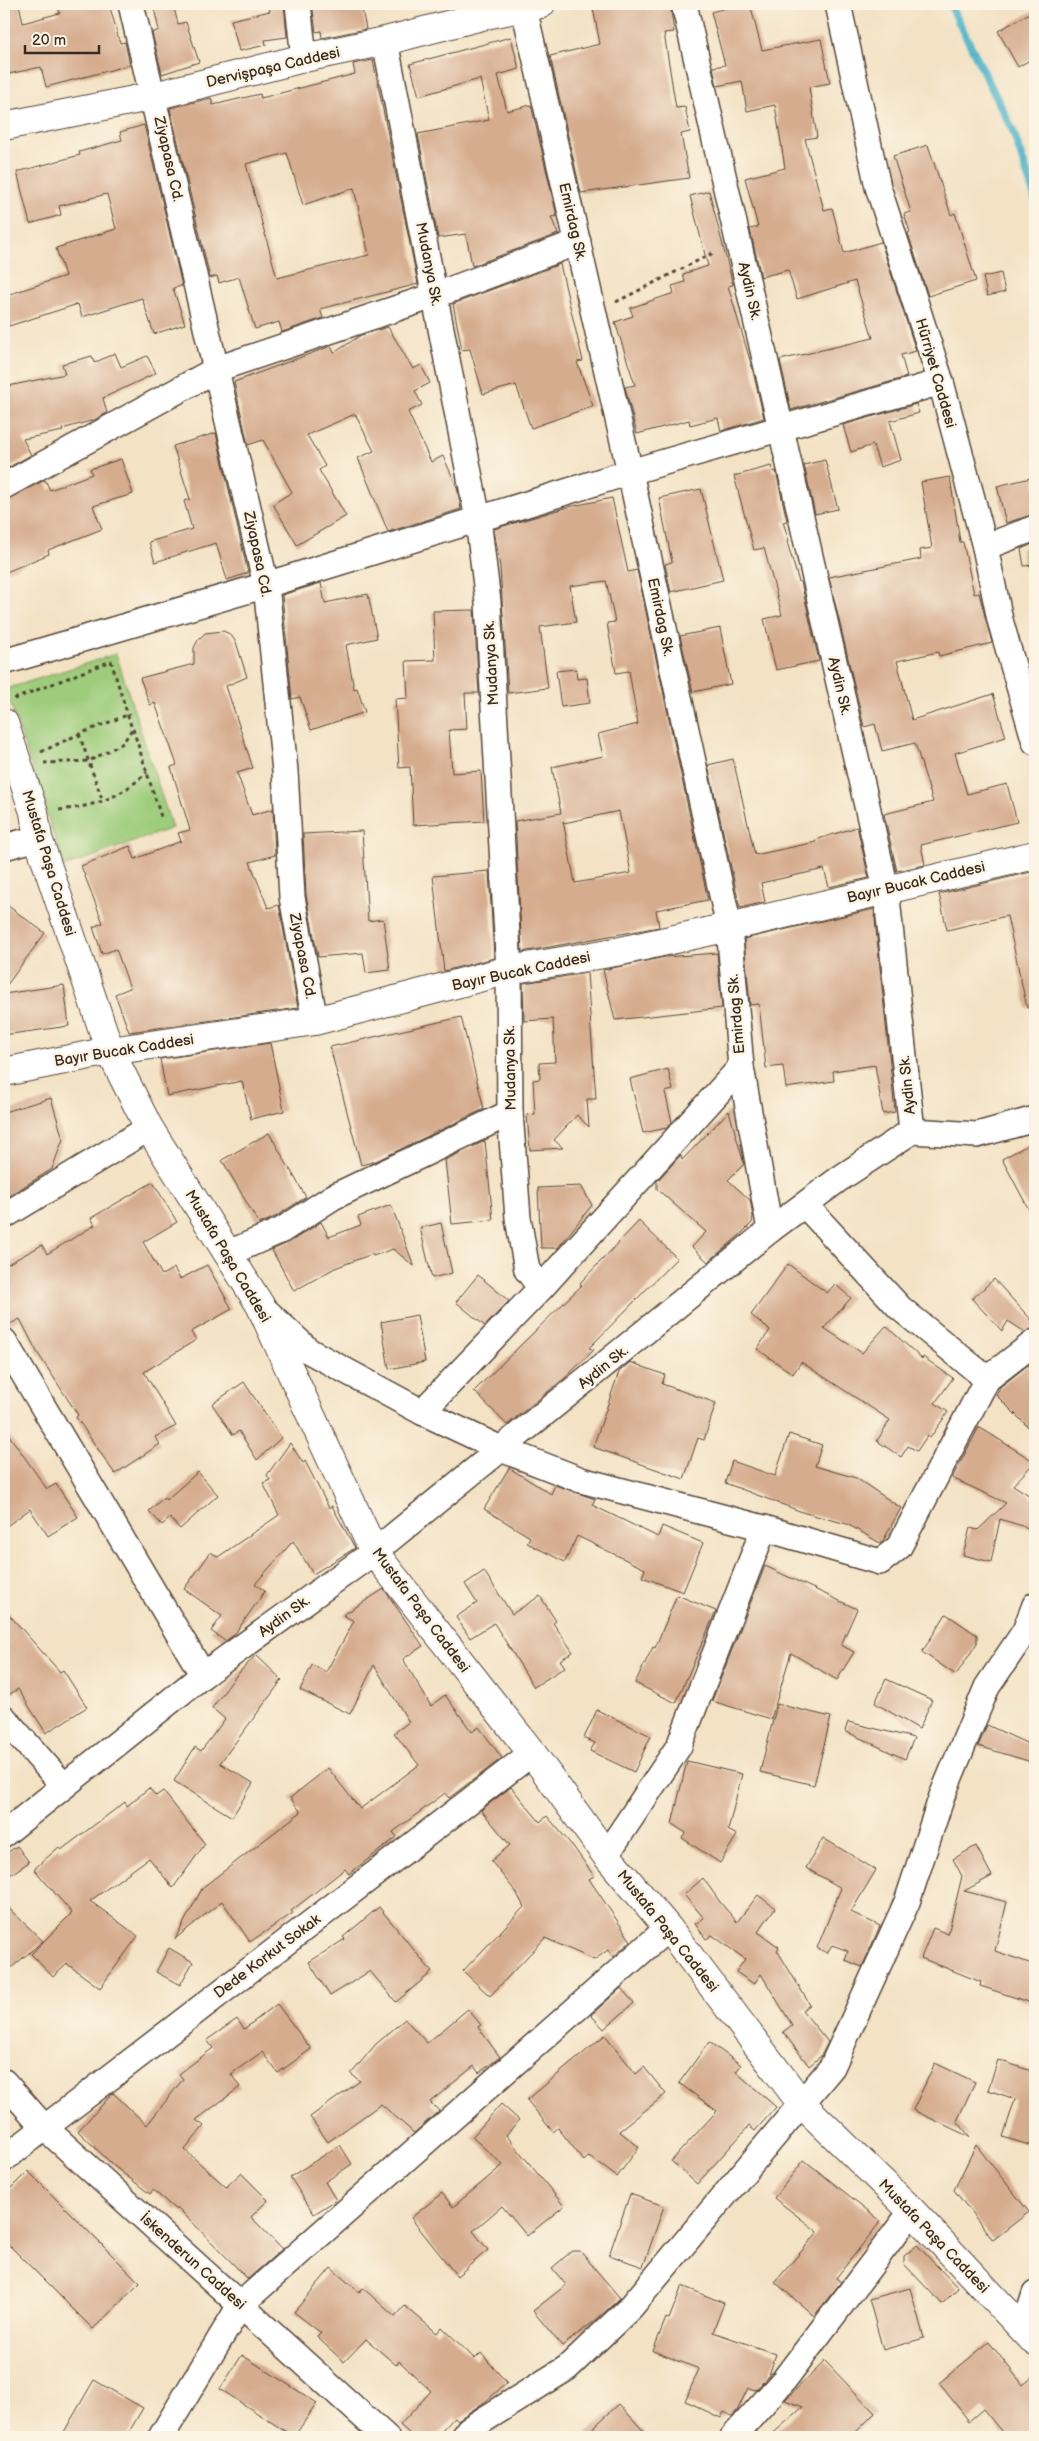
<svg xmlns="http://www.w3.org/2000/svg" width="1039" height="2441" viewBox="0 0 1039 2441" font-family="'Balsamiq Sans',sans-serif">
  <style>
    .park { fill: #9dcc7a; stroke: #6c7b4c }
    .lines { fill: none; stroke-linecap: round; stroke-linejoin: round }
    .stream { stroke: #4ab2c8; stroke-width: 8 }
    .building { fill: #d5ac8e; fill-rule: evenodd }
    .street-casing { stroke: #574637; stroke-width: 28 }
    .secondary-casing { stroke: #574637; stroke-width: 30 }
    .path { stroke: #574637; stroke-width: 3; stroke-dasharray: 4 4; stroke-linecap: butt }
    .street { stroke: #fff; stroke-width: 25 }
    .secondary { stroke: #fff; stroke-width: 28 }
    .labels { text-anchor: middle; stroke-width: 5; stroke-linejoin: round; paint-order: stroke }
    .street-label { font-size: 15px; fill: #3b2a1e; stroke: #fcf5e5 }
  </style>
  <rect width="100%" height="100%" fill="#fcf5e5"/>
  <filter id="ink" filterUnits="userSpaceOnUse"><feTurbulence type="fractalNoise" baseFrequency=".02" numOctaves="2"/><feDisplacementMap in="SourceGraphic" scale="10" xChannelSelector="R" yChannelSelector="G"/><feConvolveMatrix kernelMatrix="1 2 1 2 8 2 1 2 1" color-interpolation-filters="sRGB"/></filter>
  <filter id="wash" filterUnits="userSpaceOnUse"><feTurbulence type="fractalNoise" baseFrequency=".0096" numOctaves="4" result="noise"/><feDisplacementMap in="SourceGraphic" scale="20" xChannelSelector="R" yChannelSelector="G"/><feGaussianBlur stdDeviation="1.12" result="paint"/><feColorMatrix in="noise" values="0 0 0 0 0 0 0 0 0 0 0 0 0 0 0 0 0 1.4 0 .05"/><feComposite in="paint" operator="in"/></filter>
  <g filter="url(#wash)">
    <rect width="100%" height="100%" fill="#f3e2c4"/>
    <path class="park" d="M116 654 172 828 64 867 6 689Z"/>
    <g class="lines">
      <path class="stream" d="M950 4 1013 131 1035 198"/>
    </g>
    <g id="blocks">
      <g class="building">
        <path d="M4 4H19L23 23 60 13 57 4H109L120 43 125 42 130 65 46 87 41 67 4 75Z"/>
        <path d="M153 4H173L178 24 186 22 199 62 162 74 152 33 159 30Z"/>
        <path d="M269 4H284L287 37 265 40 266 45 239 51 231 20 270 11Z"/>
        <path d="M312 4H361L366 29 322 38 321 31 316 32Z"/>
        <path d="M614 4H670L674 32 664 33 676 108 685 107 690 132 681 134 689 178 581 193 550 56 600 44 593 8Z"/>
        <path d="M741 4H750L762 50 821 39 830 83 809 87 817 137 805 139 824 210 832 208 844 253 881 242 916 351 901 355 907 377 791 410 780 360 873 338 855 281 797 299 788 270 761 277 750 229 758 227 745 178 785 168 775 105 747 111 742 81 717 86 713 67 725 65 711 12Z"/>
        <path d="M1035 10V57L1018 67 998 31Z"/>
        <path d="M511 37 519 69 498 75 507 111 531 105 557 216 551 217 558 234 472 266 466 234 438 238 418 134 489 120 480 79 419 96 410 64Z"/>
        <path d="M373 60 418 284 320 309 323 318 282 332 279 322 255 329 239 277 219 283 217 276 210 278 170 108 211 98 213 105 260 94 261 98 355 74 353 64ZM287 153 303 205 354 188 369 255 277 278 246 164Z"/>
        <path d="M144 125 182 286 173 288 185 324 154 334 142 298 82 317 78 304 9 326 4 309V296L65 276 56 248 116 229 107 194 59 206 61 215 30 224 17 172 80 155 79 152 122 140 120 132Z"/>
        <path d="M928 145 951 215 955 213 976 281 928 296 908 233 910 232 904 214 911 212 893 156Z"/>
        <path d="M709 191 733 285 728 286 752 367 764 418 721 431 718 418 690 425 689 420 637 434 625 387 635 385 615 322 633 316 630 308 674 293 672 286 685 282 683 274 708 266 690 196Z"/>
        <path d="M560 264 583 361 577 362 593 406 531 428 516 385 483 394 470 349 462 350 453 304Z"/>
        <path d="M1001 273 1005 292 987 296 983 277Z"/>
        <path d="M388 327 413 369 421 365 430 383 415 391 422 405 408 412 431 462 443 456 457 487 461 509 388 532 358 458 374 451 355 414 307 435 325 466 319 470 346 516 297 545 273 504 292 492 263 440 248 445 234 382 331 346 334 353 361 335Z"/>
        <path d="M115 353 121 367 147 356 156 373 103 398 107 413 94 420 62 429 63 431 23 439 31 455 4 470V387L65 374 62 364 92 356 94 363Z"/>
        <path d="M916 404 919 413 890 421 901 460 880 467 873 445 851 452 843 425Z"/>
        <path d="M216 433 248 573 227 580 216 543 155 562 149 542 192 529 184 501 190 499 173 446Z"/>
        <path d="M121 459 133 494 93 506 102 529 48 550 49 554 4 573V500L45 480 50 490 92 474 90 469Z"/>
        <path d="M825 460 838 509 815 514 804 465Z"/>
        <path d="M771 466 773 472 776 471 787 521 783 522 789 541 787 542 799 582H801L819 661 776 670 764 619 782 615 764 548 754 550 734 476Z"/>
        <path d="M950 477 960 542H963L974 594 979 593 992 643 939 656 938 652 897 661 912 720 993 694 1006 737 955 753 967 794 1007 784 1017 822 921 845 925 865 897 871 884 814 933 802 915 743 882 751 875 724 864 727 829 577 921 559 920 550 932 548 921 482Z"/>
        <path d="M1035 477V514L1006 523 997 486Z"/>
        <path d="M701 489 723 580 671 592 665 564 672 562 659 498Z"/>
        <path d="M612 498 628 572 637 570 708 900 656 910 659 927 522 952 515 821 561 813 552 767 603 756 598 734 638 724 629 671 616 673 607 623 615 622 606 581 570 586 576 622 540 627 548 688 508 693 500 567 494 529 568 507ZM619 811 631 873 575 883 563 821 564 823Z"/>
        <path d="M1035 543V565L1024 566 1021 549Z"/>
        <path d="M321 583 325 603 368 594 377 638 346 645 354 689 357 688 365 712 311 730 300 697 292 699 282 595Z"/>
        <path d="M474 610 479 693H465L467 729 449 730 452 773 481 771 484 821 413 825 410 767 399 768 395 699 408 698 406 661 435 660 433 611Z"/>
        <path d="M720 628 731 684 693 692 680 636Z"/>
        <path d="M223 631 230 634 236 642 247 677 226 686 253 768 237 773 252 815 273 809 275 855 250 862 268 908 279 905 298 1008 129 1032 115 994 130 988 116 949 102 954 93 927 103 923 81 866 130 846 135 859 181 841 178 833 190 830 171 767 177 765 155 703 150 705 140 678 194 664V648L198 640 205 633Z"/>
        <path d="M576 669 577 679 587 678 590 703 561 707 556 671Z"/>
        <path d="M733 759 755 855 816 842 815 840 857 827 869 878 829 887 824 869 761 883 765 902 740 908 708 765Z"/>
        <path d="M362 831 368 921 383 919 390 970 366 973 363 953 318 957 306 895 303 834Z"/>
        <path d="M489 871 494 958 444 971 433 876Z"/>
        <path d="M1035 871V1007L1027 1008 1007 916 947 930 939 894Z"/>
        <path d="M4 903 45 933 4 989Z"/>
        <path d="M874 909 895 1112 883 1114 875 1065 833 1071 834 1081 786 1088 783 1066 766 1068 759 1004 750 1005 744 939Z"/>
        <path d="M717 953 722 1008 615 1020 603 970 665 957Z"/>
        <path d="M587 973 596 1099H587L589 1127 577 1115 554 1140 563 1148 530 1150 527 1115 535 1114 533 1080 540 1079 539 1063 555 1062 553 1019 524 1021 523 983Z"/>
        <path d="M64 985 69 1026 4 1035V994Z"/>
        <path d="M461 1017 484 1109 376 1161 361 1165 330 1047Z"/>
        <path d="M270 1043 284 1111 251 1119 242 1081 167 1096 160 1059Z"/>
        <path d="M668 1069 673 1090 665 1092 672 1122 667 1128 643 1133 630 1079Z"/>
        <path d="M51 1098 63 1139 52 1169 4 1199V1112Z"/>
        <path d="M729 1111 744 1164 728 1180 750 1200 753 1217 752 1223 739 1236 708 1262 692 1247 706 1232 657 1189V1181L681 1155 682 1160Z"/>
        <path d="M269 1133 306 1197 275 1217 259 1224 222 1160Z"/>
        <path d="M485 1141 493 1220 452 1224 445 1160Z"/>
        <path d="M1035 1141V1221L1002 1159Z"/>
        <path d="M153 1182 177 1222 143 1242 162 1275 174 1268 180 1279 207 1265 232 1309 191 1332 196 1340 144 1372 176 1426 155 1437 160 1444 115 1474 76 1417 78 1415 37 1352 20 1319 4 1327V1266L42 1245 47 1254 95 1225 91 1218Z"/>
        <path d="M581 1186 592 1205 558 1248H541L538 1188Z"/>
        <path d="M391 1205 414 1266 393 1249 373 1256 372 1254 335 1268 294 1291 272 1250 290 1242 321 1222 329 1237 361 1225 358 1217Z"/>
        <path d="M639 1221 677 1258 589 1348 594 1350 566 1377 507 1425 474 1391 582 1285 580 1283Z"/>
        <path d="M441 1223 452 1273 432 1278 420 1228Z"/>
        <path d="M788 1264 827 1293 835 1284 851 1298 824 1328 862 1353 886 1326 922 1359 923 1357 953 1378 935 1403 948 1412 930 1438 927 1436 917 1451 908 1446 901 1457 877 1441 890 1420 801 1362 793 1374 757 1349 770 1330 751 1315Z"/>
        <path d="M478 1275 509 1301 485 1326 456 1302Z"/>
        <path d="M994 1279 1035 1324V1328L1025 1332 1008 1321 1002 1331 972 1299Z"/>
        <path d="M417 1315 425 1362 389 1369 381 1322Z"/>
        <path d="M630 1362 665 1375 662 1384 716 1403 704 1440 698 1438 684 1479 593 1447 619 1372Z"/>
        <path d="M1028 1365 1035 1372V1434L996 1395 1000 1387Z"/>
        <path d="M244 1382 281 1438 257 1460 239 1431 233 1435 212 1404Z"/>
        <path d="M979 1427 1035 1462 1013 1485 1035 1499V1530L1000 1519 991 1562 963 1555 970 1528 978 1530 1006 1503 952 1478Z"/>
        <path d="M4 1428 47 1489 56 1484 78 1517 48 1536 30 1509 4 1528Z"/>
        <path d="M789 1434 822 1445 815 1466 856 1478 901 1508 883 1541 880 1543 847 1524 805 1513 725 1483 732 1461 775 1476Z"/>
        <path d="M290 1443 303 1463 305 1461 329 1508 332 1506 355 1548 313 1574 293 1541 255 1584 265 1591 234 1635 225 1641 211 1631 222 1616 184 1589 211 1552 218 1557 279 1515 263 1483 270 1480 267 1475Z"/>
        <path d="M509 1468 551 1494 555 1485 595 1499 592 1505 658 1537 662 1526 703 1543 683 1592 642 1577 645 1569 577 1536 565 1562 527 1543 530 1537 484 1509Z"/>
        <path d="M198 1472 218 1495 180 1529 170 1518 162 1525 149 1511 164 1497 166 1500Z"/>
        <path d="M765 1566 857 1609 841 1645 854 1652 837 1680 791 1653 771 1719 712 1701Z"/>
        <path d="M484 1571 512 1614 540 1596 556 1621 553 1623 573 1652 560 1660 565 1667 534 1687 494 1623 470 1638 456 1617 477 1603 465 1584Z"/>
        <path d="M384 1589 423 1646 403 1659 431 1706 445 1695 472 1732 479 1727 502 1758 449 1798 445 1793 393 1832 397 1837 349 1874 345 1869 291 1911 293 1913 250 1942 222 1901 175 1939 203 1887 301 1812 290 1798 328 1768 360 1809 419 1765 394 1733 409 1722 374 1665 350 1714 300 1690 312 1665 326 1672 354 1621 343 1615Z"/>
        <path d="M677 1595 716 1611 676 1703 635 1683 653 1647 655 1648Z"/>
        <path d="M4 1609 60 1672 63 1670 87 1707 46 1733 18 1689 4 1698Z"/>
        <path d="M946 1614 977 1635V1643L956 1675 922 1652Z"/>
        <path d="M256 1655 282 1680 220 1763 253 1783 232 1817 174 1781 195 1747 201 1751 225 1719 212 1708 235 1677Z"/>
        <path d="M886 1679 932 1700 919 1729 875 1703Z"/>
        <path d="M777 1704 831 1717 814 1785 760 1772Z"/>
        <path d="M597 1710 651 1736 634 1772 590 1751 595 1743 584 1738Z"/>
        <path d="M848 1722 914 1738 905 1759 845 1731Z"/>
        <path d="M987 1725 1035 1747V1763L978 1746Z"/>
        <path d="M687 1761 742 1774 728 1830 737 1835 720 1863 682 1838 686 1833 672 1824Z"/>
        <path d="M511 1787 540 1822 547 1816 575 1849 594 1876 589 1879 631 1941 613 1957 608 1950 594 1960 545 1938 490 1996 463 1971 524 1907 516 1892 491 1861 510 1845 481 1810Z"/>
        <path d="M149 1788 156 1796 163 1791 205 1844 173 1888 149 1858 90 1901 138 1936 100 1988 67 1964 53 1977 31 1954 72 1913 34 1869 59 1847 61 1850 125 1802 127 1806Z"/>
        <path d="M823 1838 876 1870 851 1912 880 1926 862 1967 845 1960 848 1951 832 1945 827 1953 817 1948 841 1888 806 1868Z"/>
        <path d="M17 1846 29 1862 4 1879V1855Z"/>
        <path d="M976 1846 992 1876 964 1891 1007 1902 995 1951 1035 1965V2004L980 1986 981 1982 921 1958 933 1928 948 1934 962 1876 953 1859Z"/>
        <path d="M703 1878 720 1902 737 1922 758 1895 775 1908 758 1932 779 1947 777 1950 810 2005 802 2010 828 2042 821 2056 809 2066 783 2032 792 2025 761 1974 754 1984 736 1972 745 1959 712 1935 706 1939 695 1924 704 1918 684 1895Z"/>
        <path d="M4 1904 43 1941 4 1974Z"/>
        <path d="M379 1907 432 1972 396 2002 370 1971 330 1996 309 1962 345 1939 343 1937Z"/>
        <path d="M169 1948 193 1962 180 1985 156 1972Z"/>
        <path d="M621 1988 634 2003 604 2029 591 2015Z"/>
        <path d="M277 2004 311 2049 278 2073 262 2052 231 2074 240 2087 196 2120 204 2126 185 2150 226 2187 241 2173 268 2200 251 2217 282 2249 248 2279 178 2208 176 2210 153 2190 150 2194 114 2166 78 2131 113 2093 147 2125 183 2079 179 2074 213 2048 207 2040 237 2019 244 2029Z"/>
        <path d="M468 2009 481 2025 478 2027 500 2057 479 2073 474 2066 430 2102 439 2111 414 2133 381 2104 328 2142 310 2117 360 2081 351 2074 375 2045 405 2019 427 2043Z"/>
        <path d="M605 2035 636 2074 644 2067 666 2094 619 2131 639 2147 617 2177 589 2156 584 2161 558 2128 553 2132 527 2100Z"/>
        <path d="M709 2042 741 2065 736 2072 776 2107 755 2131 749 2126 697 2184 671 2161 717 2111 679 2083Z"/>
        <path d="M998 2060 1035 2072V2147L1003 2137 1015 2099 988 2090Z"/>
        <path d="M935 2063 975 2082 957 2121 970 2137 913 2110Z"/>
        <path d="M501 2104 519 2120 506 2135 564 2206 527 2236 502 2206 473 2231 488 2250 457 2276 411 2218 442 2193 453 2207 503 2165 472 2137Z"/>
        <path d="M340 2145 352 2164 325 2182 336 2200 314 2214 290 2177Z"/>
        <path d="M976 2145 1029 2212 993 2240 954 2190Z"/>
        <path d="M804 2160 881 2221 836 2278 841 2282 814 2316 775 2282 818 2232 774 2198Z"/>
        <path d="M28 2171 140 2283 93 2329 4 2240V2195Z"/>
        <path d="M630 2194 664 2206 643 2267 609 2255Z"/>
        <path d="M917 2245 958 2288 942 2304 904 2264V2256Z"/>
        <path d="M572 2251H580L620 2298 596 2320 562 2346 533 2311 566 2285 552 2268Z"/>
        <path d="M331 2268 359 2292 363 2288 395 2317 405 2306 437 2333 442 2327 475 2359 481 2353 507 2383 486 2401 458 2420 455 2417 436 2437H413L400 2425 431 2391 399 2361 396 2365 366 2339 344 2362 317 2337 321 2333 294 2312Z"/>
        <path d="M682 2286 724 2303 713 2332 776 2354 769 2375 756 2390 748 2388 737 2411 732 2416 724 2412 721 2418 685 2401 699 2369 653 2351 666 2318 669 2319Z"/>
        <path d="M910 2288 924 2338 883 2350 869 2299Z"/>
        <path d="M989 2342 1023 2385 1035 2375V2437H1006L983 2409 969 2421 939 2383Z"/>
        <path d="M242 2355 317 2403 294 2437 220 2389Z"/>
        <path d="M825 2361 875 2413 851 2437H769L803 2407 785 2400Z"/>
        <path d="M94 2380 143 2408 126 2437H61Z"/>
        <path d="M619 2404 649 2437H583Z"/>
      </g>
    </g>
  </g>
  <g filter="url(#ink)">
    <use href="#blocks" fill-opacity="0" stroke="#574637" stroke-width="1"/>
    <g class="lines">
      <defs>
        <g id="street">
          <path d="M131 4 266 585 285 771 292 897 315 1021"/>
          <path d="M298 4 304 58"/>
          <path d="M838 4 878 187 941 382 985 547 1000 620 1035 742"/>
          <path d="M524 8 630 472 729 927 741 1067 770 1230"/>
          <path d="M385 41 478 519 488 602 509 970 510 1113 518 1218 527 1270 541 1288"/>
          <path d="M4 486 217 369 436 295 578 242"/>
          <path d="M985 547 1035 528"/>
          <path d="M4 662 266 585 630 472 941 382"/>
          <path d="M4 847 38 838"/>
          <path d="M912 1131 977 1135 1035 1119"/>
          <path d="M805 1205 900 1308 987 1379"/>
          <path d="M4 1216 149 1128"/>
          <path d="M229 1253 282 1230 333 1197 510 1113"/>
          <path d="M262 1307 309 1351 422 1412 501 1449 581 1480 764 1528 880 1562 899 1547 987 1379 1035 1342"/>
          <path d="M4 1341 203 1675"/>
          <path d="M422 1412 541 1288 741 1067"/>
          <path d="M4 1718 64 1786"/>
          <path d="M4 1834 203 1675 374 1552 770 1230 839 1179 912 1131 886 889 684 4"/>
          <path d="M606 1855 679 1746 764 1528"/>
          <path d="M4 2082 44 2127 386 2437"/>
          <path d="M4 2159 532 1753"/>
          <path d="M1024 2329 1035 2294"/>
          <path d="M161 2437 241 2304 668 1928"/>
          <path d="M463 2437 469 2429 567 2368 631 2307 832 2067 907 1902 942 1796 987 1687 1025 1631 1035 1605"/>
          <path d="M733 2437 784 2380 912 2211"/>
        </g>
        <g id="secondary">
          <path d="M4 126 154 96 304 58 385 41 490 14 541 4"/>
          <path d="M4 723 34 812 38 838 110 1051 149 1128 260 1305 374 1552 532 1753 606 1855 668 1928 802 2104 912 2211 1035 2342"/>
          <path d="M4 1072 110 1051 315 1021 509 970 621 951 729 927 1035 855"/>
        </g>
      </defs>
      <use href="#street" class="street-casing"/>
      <use href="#secondary" class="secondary-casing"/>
      <g class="path">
        <path d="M616 302 715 252"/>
        <path d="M14 699 111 661 132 729 123 743 89 761 44 763"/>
        <path d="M133 729 162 820"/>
        <path d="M79 734 103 802"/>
        <path d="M41 752 79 734 130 714"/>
        <path d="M59 810C96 806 120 798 147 772"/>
      </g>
      <use href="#street" class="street"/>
      <use href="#secondary" class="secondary"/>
    </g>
  </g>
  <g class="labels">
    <g class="street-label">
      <text transform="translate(273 67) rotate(-13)" y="5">Dervişpaşa Caddesi</text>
      <text transform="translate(169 159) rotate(77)" y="5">Ziyapasa Cd.</text>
      <text transform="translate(573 222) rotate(77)" y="5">Emirdag Sk.</text>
      <text transform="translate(429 264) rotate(79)" y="5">Mudanya Sk.</text>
      <text transform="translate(750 291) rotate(77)" y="5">Aydin Sk.</text>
      <text transform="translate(936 373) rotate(74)" y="5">Hürriyet Caddesi</text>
      <text transform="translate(258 554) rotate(78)" y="5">Ziyapasa Cd.</text>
      <text transform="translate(661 617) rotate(78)" y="5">Emirdag Sk.</text>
      <text transform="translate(491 663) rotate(-93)" y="5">Mudanya Sk.</text>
      <text transform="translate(840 686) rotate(77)" y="5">Aydin Sk.</text>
      <text transform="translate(49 863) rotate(73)" y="5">Mustafa Paşa Caddesi</text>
      <text transform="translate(916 882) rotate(-13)" y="5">Bayır Bucak Caddesi</text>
      <text transform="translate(303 956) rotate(79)" y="5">Ziyapasa Cd.</text>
      <text transform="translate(521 971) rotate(-12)" y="5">Bayır Bucak Caddesi</text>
      <text transform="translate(736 1014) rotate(-95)" y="5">Emirdag Sk.</text>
      <text transform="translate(124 1050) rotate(-9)" y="5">Bayır Bucak Caddesi</text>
      <text transform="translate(510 1068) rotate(-91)" y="5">Mudanya Sk.</text>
      <text transform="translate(907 1085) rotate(-96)" y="5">Aydin Sk.</text>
      <text transform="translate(228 1256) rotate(59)" y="5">Mustafa Paşa Caddesi</text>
      <text transform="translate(603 1367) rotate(-39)" y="5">Aydin Sk.</text>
      <text transform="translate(421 1610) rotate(53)" y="5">Mustafa Paşa Caddesi</text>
      <text transform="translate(284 1616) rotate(-36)" y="5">Aydin Sk.</text>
      <text transform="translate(668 1931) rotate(51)" y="5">Mustafa Paşa Caddesi</text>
      <text transform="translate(267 1956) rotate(-37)" y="5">Dede Korkut Sokak</text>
      <text transform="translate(934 2236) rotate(46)" y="5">Mustafa Paşa Caddesi</text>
      <text transform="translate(193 2261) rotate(42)" y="5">İskenderun Caddesi</text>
    </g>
  </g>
  <rect width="1039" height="2441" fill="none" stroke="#fcf5e5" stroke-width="20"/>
  <path d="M25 45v8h74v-8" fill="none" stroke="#3b2a1e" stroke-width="2.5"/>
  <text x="32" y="45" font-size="15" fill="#3b2a1e" stroke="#fcf5e5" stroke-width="4" paint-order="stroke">20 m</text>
</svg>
